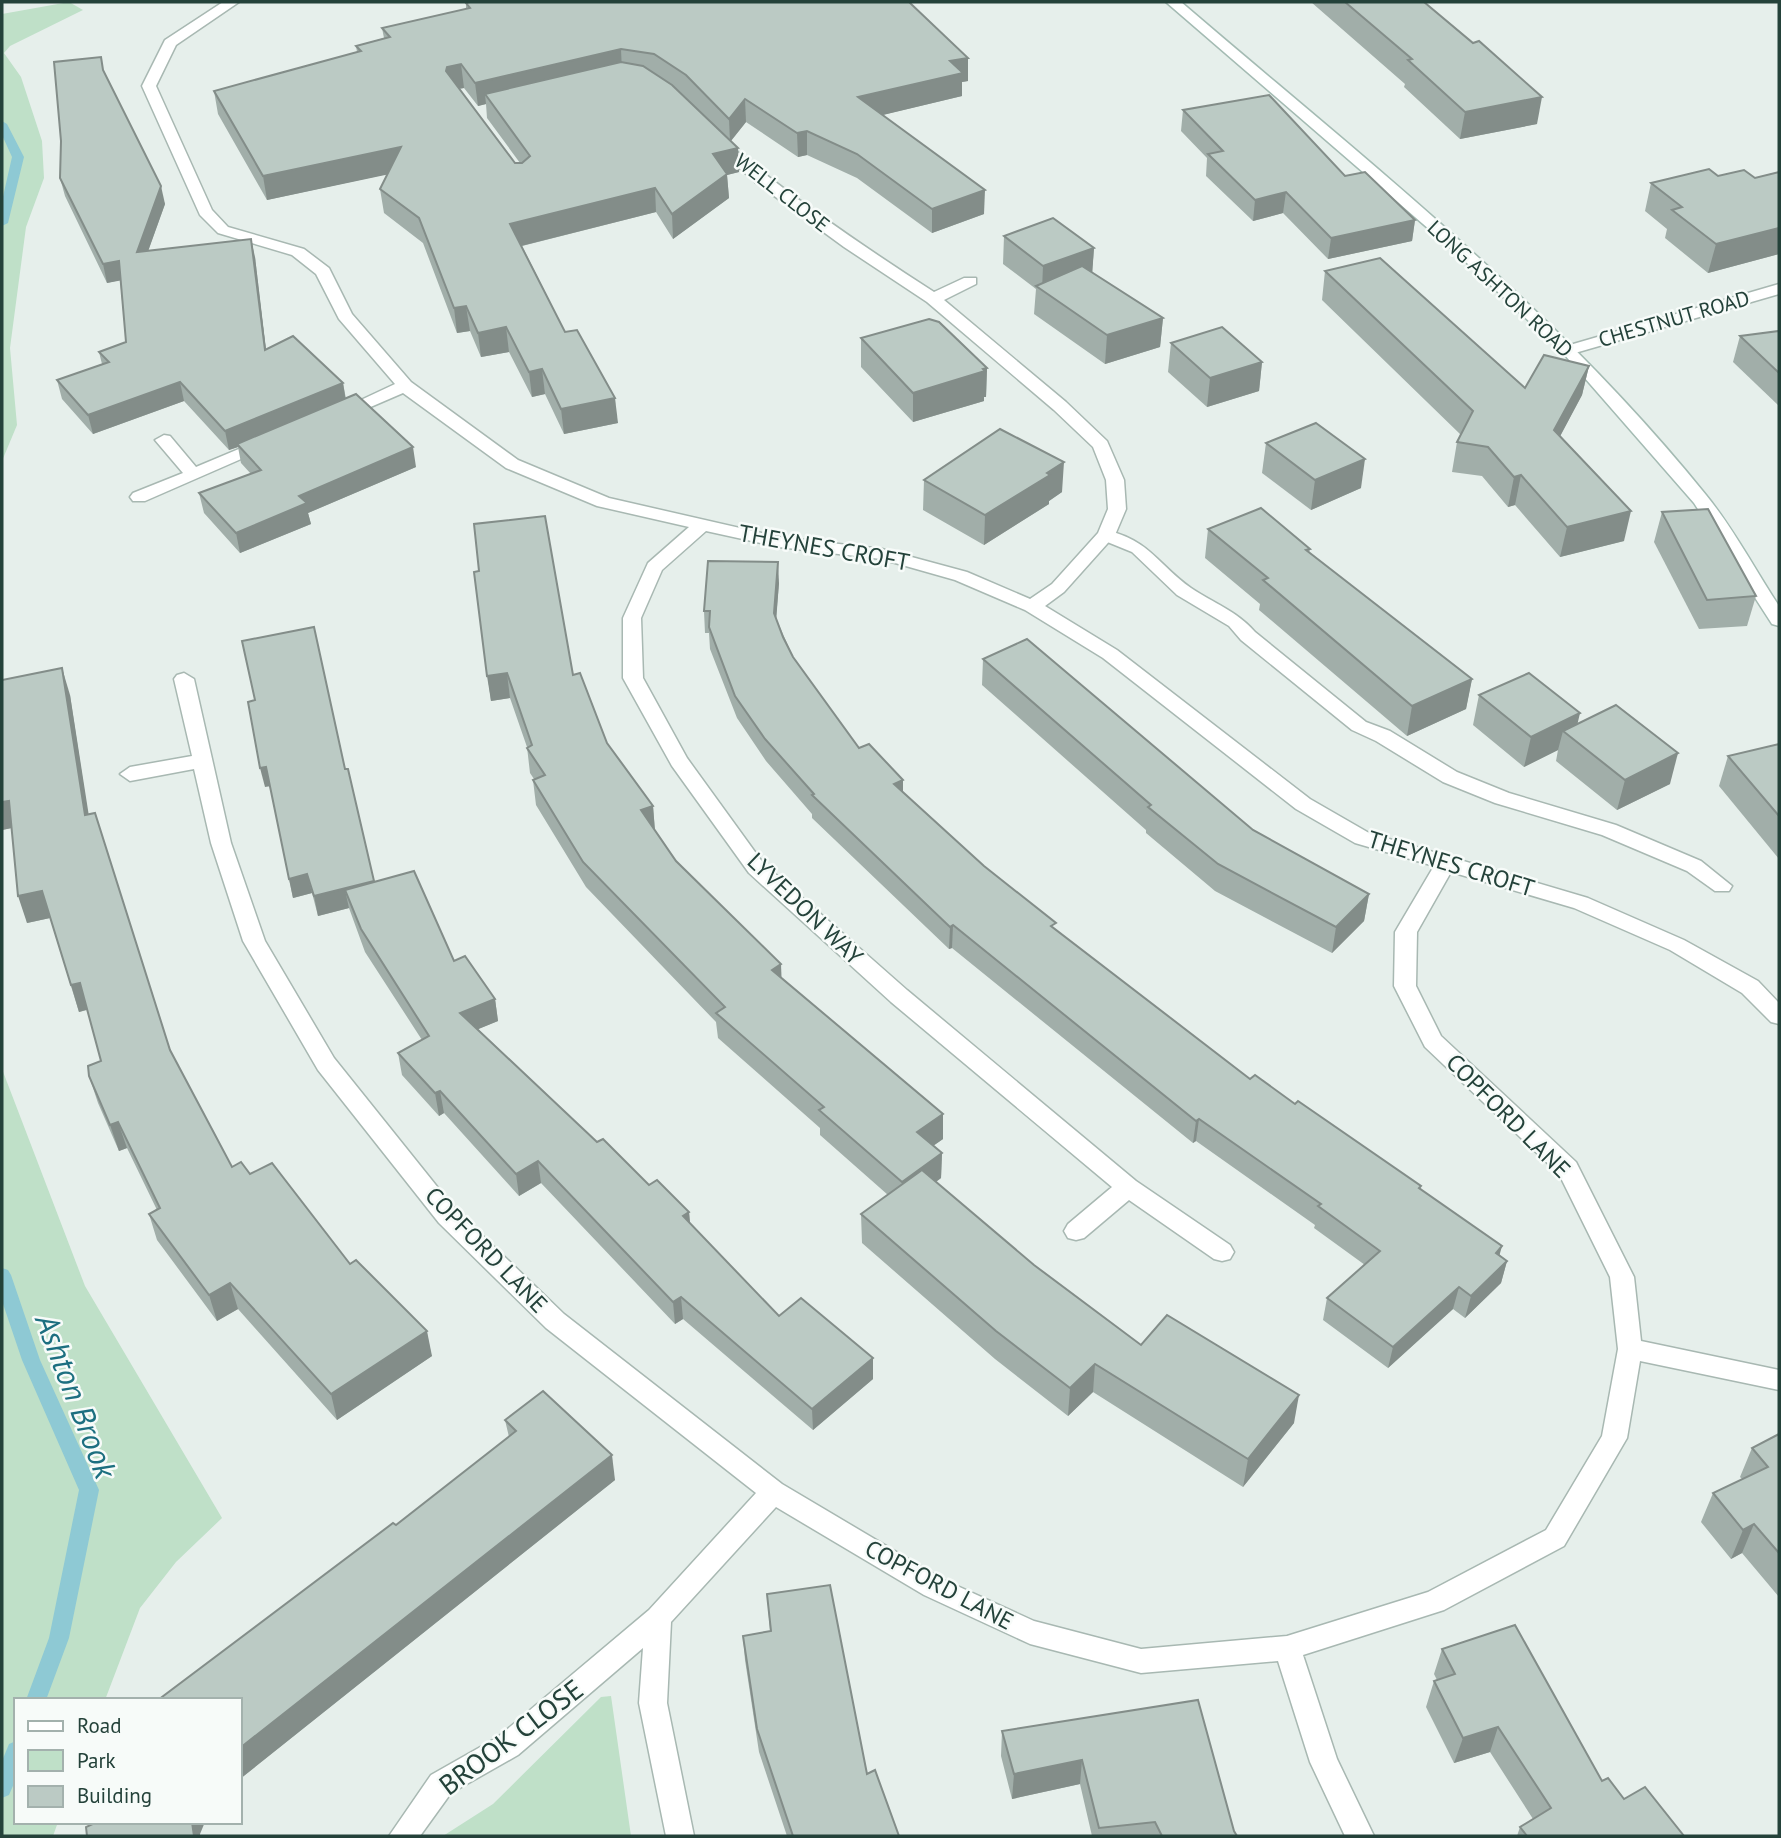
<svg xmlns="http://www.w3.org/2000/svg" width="1781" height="1838" viewBox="0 0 1781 1838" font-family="'PT Sans',sans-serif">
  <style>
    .green { fill: #bfe0c8 }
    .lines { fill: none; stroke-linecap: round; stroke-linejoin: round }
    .stream { fill: #8ec9d4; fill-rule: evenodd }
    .lane-casing { stroke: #a8b8b2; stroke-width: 3 }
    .street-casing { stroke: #a8b8b2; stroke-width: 3 }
    .secondary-casing { stroke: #a4bbb3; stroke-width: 3 }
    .lane { fill: #fff; fill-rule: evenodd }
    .street { fill: #fff; fill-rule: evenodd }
    .secondary { fill: #fff; fill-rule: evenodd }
    .wall { fill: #a1aea9; fill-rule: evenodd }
    .shaded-wall { fill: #838d89 }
    .building { fill: #bbcac4; stroke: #838d89; stroke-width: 2 }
    .labels { text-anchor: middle; stroke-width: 5; stroke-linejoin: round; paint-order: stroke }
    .far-street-label { font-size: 21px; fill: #24423a; stroke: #f7fbf9 }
    .street-label { font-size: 24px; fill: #24423a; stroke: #f7fbf9 }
    .near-street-label { font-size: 28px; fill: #24423a; stroke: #f7fbf9 }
    .near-water-label { font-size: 32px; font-style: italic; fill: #1c6f80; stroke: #f7fbf9 }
  </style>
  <rect width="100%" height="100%" fill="#e6efeb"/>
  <g class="green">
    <path d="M69 2 83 10 10 46 4 53 21 77 42 141 44 178 26 227 10 348 17 425 2 461V14Z"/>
    <path d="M2 1069 85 1286 222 1518 176 1562 140 1608 105 1700H16V1822H58L53 1836H2Z"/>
    <path d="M611 1696 631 1836H443L493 1804 601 1697Z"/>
  </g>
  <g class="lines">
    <g class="stream">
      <path d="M2 121 7 124 24 157 8 223 2 226V201L12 157 2 135Z"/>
      <path d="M2 1268 8 1270 11 1275 40 1360 99 1490 69 1638 46 1700H26L49 1638 79 1490 22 1360 2 1301Z"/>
      <path d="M16 1741V1779L9 1795 2 1798V1761L9 1744Z"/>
    </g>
    <defs>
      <path id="lane" d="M1106 530C1151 541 1158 565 1191 588 1213 603 1237 611 1255 632L1366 722 1390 731 1457 772 1509 793 1616 825 1701 861 1732 886 1729 891H1715L1687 871 1602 835 1495 803 1443 782 1376 741 1352 730 1241 640 1229 626 1177 595 1132 552 1100 539 1097 535Z"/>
      <g id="street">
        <path d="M223 2H239L176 45 156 86 212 210 228 227 304 249 329 268 352 314 411 382 518 460 609 498 779 537 882 549 967 572 1030 599 1052 584 1098 533 1108 509 1106 480 1093 447 1054 410 927 302 844 247 755 182 711 143 713 140H723C789 196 861 245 934 292L964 278H976V284L944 300 1066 402 1107 441 1124 480 1126 509 1115 535 1064 592 1045 606 1117 650 1310 799 1369 833 1588 898 1684 940 1758 981 1779 1003V1024L1771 1022 1742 993 1670 950 1574 908 1451 872 1417 932 1416 986 1441 1036 1576 1162 1634 1277 1641 1341 1779 1370V1390L1640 1361 1627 1438 1564 1546 1444 1610 1303 1655 1337 1759 1374 1836H1345L1310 1762 1278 1661 1141 1673 1030 1644 924 1595 776 1507 671 1622 667 1703 694 1836H666L639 1703 643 1648 518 1755 451 1793 420 1836H389L431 1775 498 1737 649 1610 756 1493 546 1328 439 1223 318 1070 243 941 211 843 194 769 130 781 120 774 130 767 192 756 174 679 177 675 184 673 194 679 231 843 265 941 334 1058 455 1209 564 1314 782 1484 942 1579 1034 1621 1141 1649 1287 1636 1428 1592 1546 1530 1602 1436 1618 1349 1610 1277 1559 1174 1425 1047 1394 986 1395 932 1434 866 1355 843 1296 809 1103 658 1025 610 955 580 881 559 779 547 706 531 662 570 641 618 643 678 687 758 763 863 907 990 1136 1181 1230 1245 1234 1252 1230 1259 1222 1261 1214 1259 1129 1200 1084 1238 1076 1240 1068 1238 1064 1231 1068 1224 1112 1187 891 1002 749 873 672 766 623 678V618L648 563 689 527 597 506 506 468 403 393 345 418H333L331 414 395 384 339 319 316 274 292 255 218 233 200 215 142 86 165 40Z"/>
        <path d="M1779 284V294L1575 353H1563L1561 350 1563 347Z"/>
        <path d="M164 435 170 436 196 467 258 441H270L273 445 145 501H133L130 497 133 493 183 473 155 440Z"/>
      </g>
      <path id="secondary" d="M1166 2H1181C1363 158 1555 307 1706 495 1734 529 1755 570 1779 606V626L1772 624 1694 503 1563 353 1452 249Z"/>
    </defs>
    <use href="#lane" class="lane-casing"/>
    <use href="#street" class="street-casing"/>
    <use href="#secondary" class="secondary-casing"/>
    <use href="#lane" class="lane"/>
    <use href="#street" class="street"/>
    <use href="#secondary" class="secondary"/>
  </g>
  <g class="wall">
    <path d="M1311 2H1424L1537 124 1460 139 1404 87 1405 84Z"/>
    <path d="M466 3 968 81 962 82V96L882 115 984 214 932 233 857 178 807 155 798 157 746 122 731 141 738 148 739 172 727 175 729 198 673 239 656 212 522 246 565 332 618 423 564 434 545 394 532 397 509 352 481 357 470 331 457 333 423 243 384 213 380 189 387 174 267 200 218 114 214 91 357 52 356 46 384 38 382 28 466 9ZM464 88 478 106 486 104 487 118 520 163H515L459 89Z"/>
    <path d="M105 74 165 204 148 251 255 257 266 349 343 383 346 399 416 467 308 513 311 524 240 553 204 513 199 493 251 474 241 463 238 447 229 450 184 401 93 434 62 399 57 380 102 364 99 352 126 342 120 280 107 283 65 196 60 178Z"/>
    <path d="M1183 110 1345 176 1415 220 1412 241 1328 259 1283 213 1253 221 1206 176 1207 158 1181 131Z"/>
    <path d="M1779 172V254L1708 273 1665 238 1667 229 1645 211 1651 183 1718 176 1755 178Z"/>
    <path d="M1004 236 1094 248 1092 273 1163 318 1160 347 1105 364 1034 314 1036 289 1003 264Z"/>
    <path d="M1325 271 1525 388 1589 366 1582 395 1560 436 1624 541 1560 557 1515 505 1508 507 1482 476 1452 472 1457 442 1461 435 1322 300Z"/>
    <path d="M1779 331V406L1733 362 1740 336Z"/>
    <path d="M861 338 987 368 986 397H984V401L913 422 861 367Z"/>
    <path d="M1171 343 1262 362 1259 391 1207 407 1168 372Z"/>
    <path d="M1266 443 1361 488 1311 510 1262 473Z"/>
    <path d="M924 480 1062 492 1049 501V504L984 545 923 510Z"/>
    <path d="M1662 512 1756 596 1747 626 1699 629 1654 542Z"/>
    <path d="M1208 529 1310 549 1309 553 1472 679 1466 709 1407 736 1259 610 1260 604 1205 558Z"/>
    <path d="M474 572 573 675 607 743 653 806 655 830 676 861 781 978 943 1114V1139L933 1146 942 1153 941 1178 936 1182 1034 1265 1141 1345 1294 1423 1243 1487 1093 1392 1068 1416 995 1359 862 1243 861 1214 888 1195 820 1135V1128L718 1038 716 1022 586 887 536 805 533 780 534 779 530 773 527 747 510 698 491 701Z"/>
    <path d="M779 583 776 618 793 657 859 748 903 780V792L984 866 1055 929 1250 1079 1295 1104 1421 1186 1420 1189 1507 1261 1501 1283 1465 1318 1453 1309 1388 1368 1323 1320 1327 1298 1365 1265 1314 1228 1315 1225 1196 1141 1193 1143 952 948 949 949 812 818V814L766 761 737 718 710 649 709 633H705L704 611Z"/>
    <path d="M983 659 1253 830 1369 894 1364 921 1332 953 1215 891 1146 833V830L982 685Z"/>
    <path d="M2 680 70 695 88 815 170 1050 232 1167 250 1174 350 1264 432 1356 337 1420 238 1309 217 1321 157 1240 149 1214 157 1210 127 1148 119 1151 98 1103 89 1076 101 1061 87 1010 79 1012 50 918 27 923 11 828 2 830Z"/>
    <path d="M1479 695 1578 724 1670 784 1617 810 1556 761 1558 750 1524 767 1473 725Z"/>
    <path d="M1779 744V859L1719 786 1728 756Z"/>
    <path d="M345 769 374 882 454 961 495 999 498 1021 478 1029 597 1142 649 1185 689 1212 690 1224 779 1316 873 1358V1379L813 1430 683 1319 675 1324 541 1183 519 1196 444 1113 439 1116 402 1075 398 1053 422 1040 365 952 349 908 318 916 312 893 293 898 270 786 265 787Z"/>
    <path d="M505 1420 615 1480 240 1779V1700L396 1525 509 1437Z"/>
    <path d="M1779 1434V1597L1742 1553 1731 1559 1701 1522 1713 1493 1742 1479 1740 1477 1752 1448Z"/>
    <path d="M767 1594 867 1774 899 1836H787L759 1752 745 1660 743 1636 770 1631Z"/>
    <path d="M1442 1649 1624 1799 1684 1836H1517L1520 1827 1533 1819 1490 1752 1454 1763 1426 1707 1434 1681 1437 1680 1434 1674Z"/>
    <path d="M1198 1700 1234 1831 1237 1836H1092L1080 1784 1012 1799 1001 1756 1002 1731Z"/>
  </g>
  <g class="shaded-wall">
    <path d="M621 49 622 72 485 94 486 104 478 106 475 83Z"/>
    <path d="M968 58V81L962 82V96L858 121V97L950 61Z"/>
    <path d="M461 64 464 88 450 90 446 71 447 67Z"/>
    <path d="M1542 97 1537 124 1460 139 1465 112Z"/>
    <path d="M745 99 746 122 730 142 729 119Z"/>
    <path d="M807 131V155L798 157 797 133Z"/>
    <path d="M401 147 404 171 267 200 263 176Z"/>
    <path d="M738 148 739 172 727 175 729 198 673 239 672 214 713 154Z"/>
    <path d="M161 186 165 204 141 271 137 252Z"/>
    <path d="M655 188 656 212 513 248 510 224Z"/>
    <path d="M985 190 984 214 932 233V209Z"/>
    <path d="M1286 192 1283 213 1253 221 1255 200Z"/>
    <path d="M1415 220 1412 241 1328 259 1331 238Z"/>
    <path d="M1779 228V254L1708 273 1716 244Z"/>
    <path d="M251 239 255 257 268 368 265 350Z"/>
    <path d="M1094 248 1092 276 1042 290 1043 266Z"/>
    <path d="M119 261 123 280 107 283 103 264Z"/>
    <path d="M466 306 470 331 457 333 454 308Z"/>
    <path d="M1163 318 1160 347 1105 364 1107 335Z"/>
    <path d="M506 327 509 352 481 357 478 333Z"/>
    <path d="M1262 362 1259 391 1207 407 1210 378Z"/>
    <path d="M1589 366 1582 395 1548 459 1554 430Z"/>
    <path d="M987 368 986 397H984V401L913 422V393Z"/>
    <path d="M542 369 545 394 532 397 529 372Z"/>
    <path d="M180 382 184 401 93 434 88 415Z"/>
    <path d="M343 383 346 402 237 444 238 447 229 450 225 431Z"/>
    <path d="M615 398 618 423 564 434 561 409Z"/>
    <path d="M413 447 416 467 308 513 311 524 240 553 236 533 299 496Z"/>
    <path d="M1365 459 1361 488 1311 510 1315 480Z"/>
    <path d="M1064 462 1062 492 1049 501V504L984 545 985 515Z"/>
    <path d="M1521 475 1515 505 1508 507 1514 477Z"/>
    <path d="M1631 511 1624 541 1560 557 1567 527Z"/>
    <path d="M778 562 779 583 775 635 774 613Z"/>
    <path d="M62 668 70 695 93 842 85 815Z"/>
    <path d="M507 673 510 698 491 701 487 676Z"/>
    <path d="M1472 679 1466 709 1407 736 1412 706Z"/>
    <path d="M1580 713 1574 739 1563 731 1558 750 1524 767 1531 737Z"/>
    <path d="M1678 753 1670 784 1617 810 1625 780Z"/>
    <path d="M266 767 271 786 265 787 260 768Z"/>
    <path d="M903 780V802L894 784Z"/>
    <path d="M9 801 17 827 2 830V802Z"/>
    <path d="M653 806 655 832 641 810Z"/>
    <path d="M307 874 312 893 293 898 289 879Z"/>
    <path d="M374 881 352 907 345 890 349 908 318 916 314 896Z"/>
    <path d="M42 891 50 918 27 923 18 896Z"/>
    <path d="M1369 894 1364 921 1332 953 1336 927Z"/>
    <path d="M953 925 952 948 949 949 950 927Z"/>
    <path d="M781 964 782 990 772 970Z"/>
    <path d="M80 983 89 1009 79 1012 71 985Z"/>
    <path d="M495 999 498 1021 464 1035 460 1013Z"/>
    <path d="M440 1091 444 1113 439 1116 435 1093Z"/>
    <path d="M943 1114V1139L917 1157V1132Z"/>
    <path d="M1199 1119 1196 1141 1193 1143 1196 1121Z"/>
    <path d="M118 1122 127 1148 119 1151 110 1125Z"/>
    <path d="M942 1153 941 1178 902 1207V1182Z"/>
    <path d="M538 1161 541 1183 519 1196 516 1174Z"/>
    <path d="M689 1212 691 1234 683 1216Z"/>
    <path d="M1502 1246 1496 1268V1253Z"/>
    <path d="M1507 1261 1501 1283 1465 1318 1471 1296Z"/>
    <path d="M230 1283 238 1309 217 1321 209 1295Z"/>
    <path d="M1459 1287 1453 1309 1388 1368 1393 1347Z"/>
    <path d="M681 1297 683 1319 675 1324 673 1302Z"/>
    <path d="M427 1331 432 1356 337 1420 331 1394Z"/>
    <path d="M873 1358V1379L813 1430 812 1409Z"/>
    <path d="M1095 1364 1093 1392 1068 1416 1070 1388Z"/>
    <path d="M1299 1395 1294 1423 1243 1487 1248 1459Z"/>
    <path d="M612 1455 615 1480 240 1779V1748Z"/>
    <path d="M1754 1524 1742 1553 1731 1559 1743 1530Z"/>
    <path d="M1498 1727 1490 1752 1454 1763 1463 1738Z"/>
    <path d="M1082 1760 1080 1784 1012 1799 1014 1774Z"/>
    <path d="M192 1822H205L200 1834V1836H194Z"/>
  </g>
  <g class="building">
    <path d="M470 2H909L968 58 950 61 963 73 858 97 985 190 932 209 857 154 807 131 797 133 745 99 729 119 686 75 654 54 621 49 475 83 461 64 447 67 446 71 515 163H522L530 156 485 94 621 62 643 66 672 85 738 148 713 154 727 174 672 214 655 188 510 224 565 332 577 330 615 398 561 409 542 369 529 372 506 327 478 333 466 306 454 308 419 218 380 189 401 147 263 176 214 91 361 51 356 46 390 37 382 28 470 8 466 3Z"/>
    <path d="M1345 2H1424L1473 43 1479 41 1542 97 1465 112 1408 60 1412 59Z"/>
    <path d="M101 57 103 70 161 186 137 252 251 239 265 350 293 336 343 383 225 431 180 382 88 415 57 380 109 362 99 352 126 342 119 261 103 264 60 178 61 141 54 62Z"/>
    <path d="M1269 95 1345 176 1365 172 1415 220 1331 238 1286 192 1255 200 1208 154 1223 151 1183 110Z"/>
    <path d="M1709 169 1718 176 1744 170 1755 178 1779 172V228L1716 244 1672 210 1682 207 1651 183Z"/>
    <path d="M1053 218 1094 248 1043 266 1004 236Z"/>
    <path d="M1380 258 1525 388 1544 355 1589 366 1554 430 1631 511 1567 527 1521 475 1514 477 1488 447 1457 442 1473 411 1325 271Z"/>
    <path d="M1082 266 1163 318 1107 335 1036 286Z"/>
    <path d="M929 319 939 322 987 368 983 369 985 371 913 393 861 338Z"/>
    <path d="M1222 327 1262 362 1210 378 1171 343Z"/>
    <path d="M1779 331V373L1740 336Z"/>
    <path d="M356 394 413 447 299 496 307 503 236 533 199 493 261 470 237 444Z"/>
    <path d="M1316 423 1365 459 1315 480 1266 443Z"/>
    <path d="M1000 429 1064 462 1047 473 1050 475 985 515 924 480Z"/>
    <path d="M1261 508 1310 549 1306 550 1472 679 1412 706 1263 580 1268 578 1208 529Z"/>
    <path d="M1708 509 1756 596 1707 600 1662 512Z"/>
    <path d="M545 516 573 675 580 673 607 743 653 806 641 810 676 861 781 964 772 970 943 1114 917 1132 942 1153 902 1182 819 1110 824 1107 716 1013 725 1007 583 862 533 780 545 775 527 748 532 745 507 673 487 676 474 572 479 571 474 524Z"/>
    <path d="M708 561 778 562 774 613 783 637 793 657 859 748 869 744 903 780 894 784 984 866 1056 923 1051 926 1250 1079 1255 1075 1295 1104 1298 1101 1421 1186 1419 1188 1502 1246 1496 1253 1507 1261 1471 1296 1459 1287 1393 1347 1327 1298 1380 1251 1318 1206 1321 1204 1199 1119 1196 1121 953 925 950 927 812 795 814 794 765 739 735 696 709 627 710 611H704Z"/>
    <path d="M314 627 345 769H348L374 881 314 896 307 874 289 879 266 767 260 768 248 702 255 700 242 641Z"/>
    <path d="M1027 639 1253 830 1369 894 1336 927 1218 864 1148 807 1151 805 983 659Z"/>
    <path d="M62 668 85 815 95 813 170 1050 232 1167 241 1162 250 1174 272 1163 350 1264 356 1260 427 1331 331 1394 230 1283 209 1295 149 1214 160 1208 118 1122 110 1125 89 1076 88 1066 101 1061 80 983 71 985 42 891 18 896 9 801 2 802V680Z"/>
    <path d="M1529 673 1580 713 1531 737 1479 695Z"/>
    <path d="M1616 705 1678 753 1625 780 1563 731Z"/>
    <path d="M1779 744V816L1728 756Z"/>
    <path d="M414 871 454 961 465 956 495 999 460 1013 597 1142 603 1139 649 1185 657 1180 689 1212 683 1216 779 1316 801 1298 873 1358 812 1409 681 1297 673 1302 538 1161 516 1174 440 1091 435 1093 398 1053 429 1036 361 929 345 890Z"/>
    <path d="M922 1170 1034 1265 1141 1345 1167 1315 1299 1395 1248 1459 1095 1364 1070 1388 996 1331 861 1214Z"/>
    <path d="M543 1391 612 1455 240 1748V1700H158L393 1523 396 1525 516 1431 505 1420Z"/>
    <path d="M1779 1434V1553L1754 1524 1743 1530 1713 1493 1768 1467 1752 1448Z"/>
    <path d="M830 1585 867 1774 875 1770 899 1836H793L757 1729 743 1636 771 1631 767 1594Z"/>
    <path d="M1515 1625 1602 1781 1608 1778 1624 1799 1645 1787 1684 1836H1527L1520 1827 1551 1808 1498 1727 1463 1738 1434 1681 1455 1674 1442 1649Z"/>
    <path d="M1198 1700 1234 1831 1237 1836H1162L1155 1822 1099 1828 1082 1760 1014 1774 1002 1731Z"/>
    <path d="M97 1822H192L194 1836H87L86 1827Z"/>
  </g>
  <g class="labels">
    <g class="far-street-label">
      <text transform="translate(782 193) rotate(38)" y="7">WELL CLOSE</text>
      <text transform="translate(1500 289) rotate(43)" y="7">LONG ASHTON ROAD</text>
      <text transform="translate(1674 319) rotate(-16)" y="7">CHESTNUT ROAD</text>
    </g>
    <g class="street-label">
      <text transform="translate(824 548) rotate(10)" y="8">THEYNES CROFT</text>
      <text transform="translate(1451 864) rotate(17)" y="8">THEYNES CROFT</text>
      <text transform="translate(805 909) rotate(44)" y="8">LYVEDON WAY</text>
      <text transform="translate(1508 1116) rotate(45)" y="8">COPFORD LANE</text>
      <text transform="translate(486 1250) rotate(46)" y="8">COPFORD LANE</text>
      <text transform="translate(939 1585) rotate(28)" y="8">COPFORD LANE</text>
    </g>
    <g class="near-street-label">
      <text transform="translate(511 1737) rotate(-37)" y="10">BROOK CLOSE</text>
    </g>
    <g class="near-water-label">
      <text transform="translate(76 1396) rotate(69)" y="11">Ashton Brook</text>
    </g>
  </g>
  <rect width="1781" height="1838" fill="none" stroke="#24423a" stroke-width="7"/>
  <rect x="14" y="1698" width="228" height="126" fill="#f7fbf9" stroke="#a3b1ad" stroke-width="2"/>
  <rect x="28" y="1721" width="35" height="10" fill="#ffffff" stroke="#a3b1ad" stroke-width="2"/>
  <text x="77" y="1733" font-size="21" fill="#24423a">Road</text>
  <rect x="28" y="1750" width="35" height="21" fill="#bfe0c8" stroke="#a3b1ad" stroke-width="2"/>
  <text x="77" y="1768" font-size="21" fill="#24423a">Park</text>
  <rect x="28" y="1786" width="35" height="21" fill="#bbcac4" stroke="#a3b1ad" stroke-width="2"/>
  <text x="77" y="1803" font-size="21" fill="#24423a">Building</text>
</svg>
